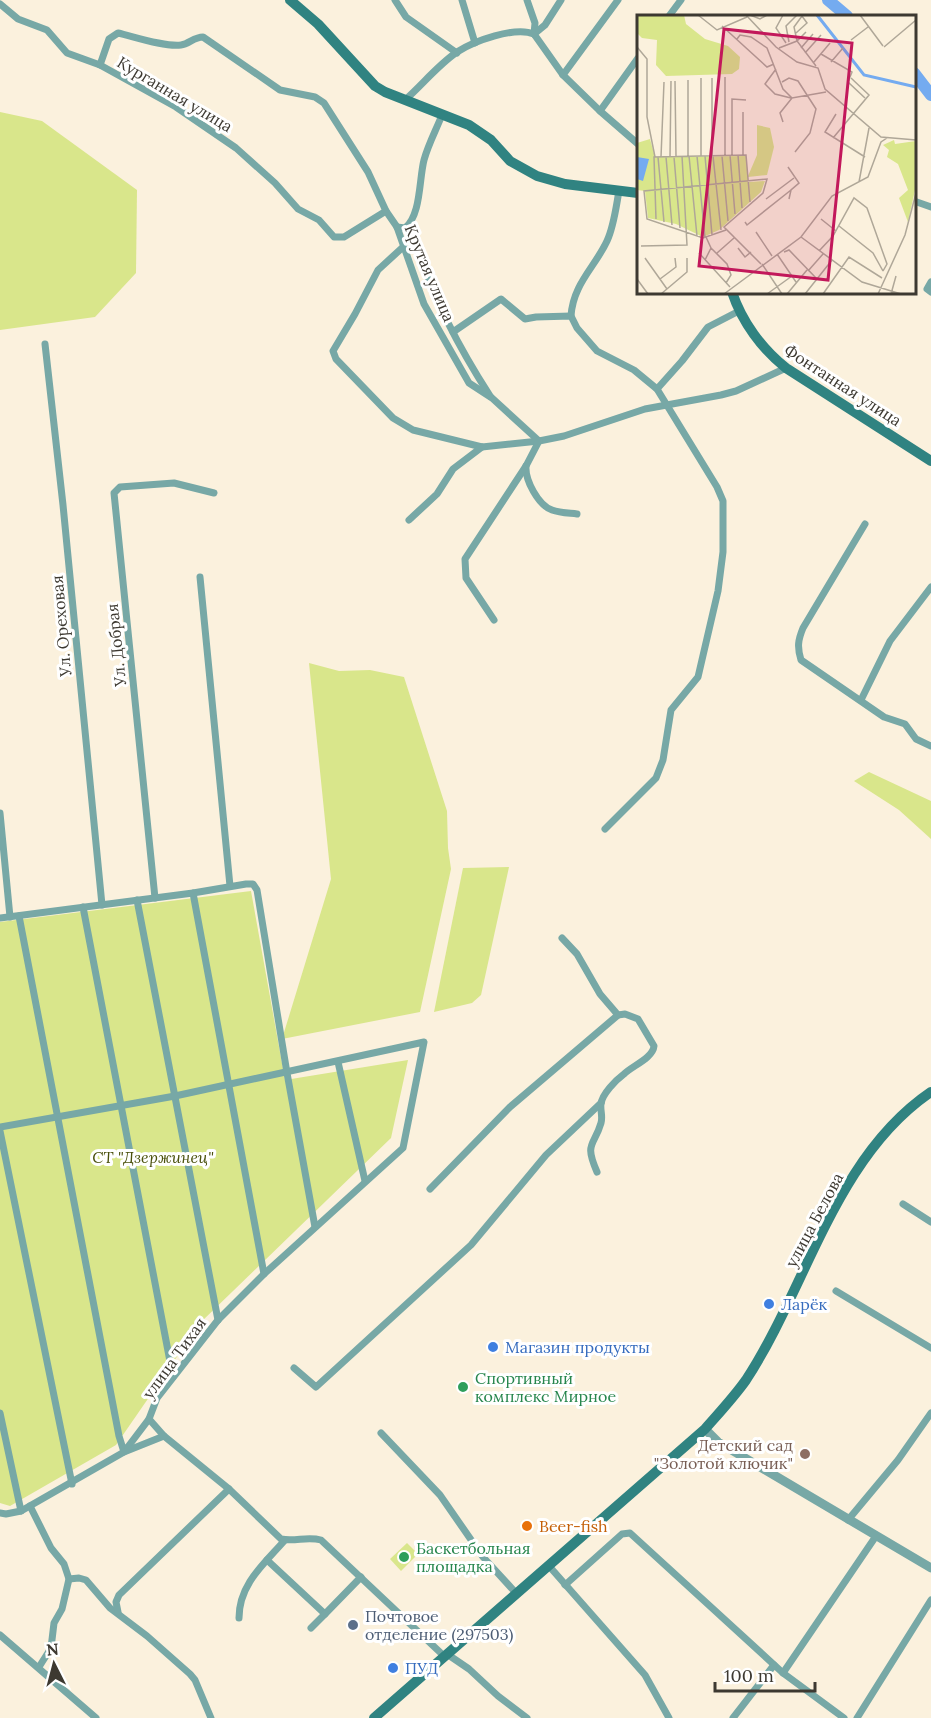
<svg xmlns="http://www.w3.org/2000/svg" width="931" height="1718" viewBox="0 0 931 1718" font-family="Lora,serif">
  <style>
    .green { fill: #d9e68b }
    .lines { fill: none; stroke-linecap: round; stroke-linejoin: round }
    .river { stroke: #74abf0; stroke-width: 12 }
    .minor { stroke: #77a8a6; stroke-width: 7 }
    .tertiary { stroke: #77a8a6; stroke-width: 9 }
    .secondary { stroke: #308381; stroke-width: 10 }
    .shop-dot { fill: #3f7fe0; stroke: #fff; stroke-width: 2 }
    .leisure-dot { fill: #2e9e5b; stroke: #fff; stroke-width: 2 }
    .education-dot { fill: #8d6e63; stroke: #fff; stroke-width: 2 }
    .food-dot { fill: #e8710a; stroke: #fff; stroke-width: 2 }
    .service-dot { fill: #5c6f8a; stroke: #fff; stroke-width: 2 }
    .labels { text-anchor: middle; stroke-width: 6; stroke-linejoin: round; paint-order: stroke }
    .street-label { font-size: 16px; fill: #3d3931; stroke: #fff }
    .park-label { font-size: 16px; font-style: italic; fill: #4a510c; stroke: #fff }
    .shop-label { font-size: 16px; fill: #366cbe; stroke: #fff; text-anchor: start }
    .leisure-label { font-size: 16px; fill: #27864d; stroke: #fff; text-anchor: start }
    .education-label { font-size: 16px; fill: #785e54; stroke: #fff; text-anchor: end }
    .food-label { font-size: 16px; fill: #c56008; stroke: #fff; text-anchor: start }
    .service-label { font-size: 16px; fill: #4e5e75; stroke: #fff; text-anchor: start }
    .inset-river { fill: none; stroke: #74abf0; stroke-width: 3 }
    .inset-road { fill: none; stroke: #afa798; stroke-width: 1.5 }
    .view { fill: #c2185b; fill-opacity: 0.15; stroke: #c2185b; stroke-width: 3 }
    .inset-edge { fill: none; stroke: #3d3931; stroke-width: 3 }
  </style>
  <rect width="100%" height="100%" fill="#fbf1dd"/>
  <g class="green">
    <path d="M0 112 42 121 137 190 136 273 95 317 0 330Z"/>
    <path d="M309 663 339 671 370 670 404 677 447 811 448 848 451 869 420 1012 282 1039 331 879Z"/>
    <path d="M869 772 931 801V839L899 810 854 781Z"/>
    <path d="M509 867 481 995 472 1003 434 1012 463 868Z"/>
    <path d="M251 891 285 1080 408 1060 391 1138 201 1322 116 1445 10 1506 0 1503V922Z"/>
    <path d="M407 1543 418 1554 401 1571 390 1559Z"/>
  </g>
  <g class="lines">
    <g class="river">
      <path d="M828 0 847 16"/>
      <path d="M914 73 931 95"/>
    </g>
    <g class="minor">
      <path d="M395 0 406 17 457 53"/>
      <path d="M462 0 475 43"/>
      <path d="M527 0 535 23 534 34"/>
      <path d="M0 4 18 19 47 30 67 53 100 65 176 107 236 148 275 183 298 209 319 220 334 237H344L386 211"/>
      <path d="M669 16 681 0"/>
      <path d="M534 34 563 75 600 111 638 144"/>
      <path d="M534 34 545 25 561 0"/>
      <path d="M100 65 109 39 118 33C135 37 164 47 181 45 189 44 194 37 203 37L280 90 315 97 324 103 368 172 386 211 397 227 424 304 469 383 492 398 539 441 564 436 645 409 721 395 736 391 786 368"/>
      <path d="M563 75 618 0"/>
      <path d="M405 100C422 85 438 65 457 52 474 41 515 26 534 34"/>
      <path d="M600 111 638 58"/>
      <path d="M914 201 931 207"/>
      <path d="M411 224C425 285 456 343 490 396"/>
      <path d="M397 227 405 228C421 216 419 179 424 160 428 145 436 130 442 115"/>
      <path d="M403 247 378 270 355 314 333 351 336 359 393 418 413 430 482 447 539 441"/>
      <path d="M931 282 927 289 931 292"/>
      <path d="M571 316C573 284 595 267 607 241 614 226 616 207 619 191"/>
      <path d="M453 332 501 299 525 319 536 317 571 316 577 328 597 351 634 370 657 389 717 487 723 501V552L718 591 698 677 671 710 663 760 656 778 605 829"/>
      <path d="M45 344 63 505 102 905"/>
      <path d="M657 389 682 361 708 327 739 311"/>
      <path d="M526 466C525 480 538 505 552 510 560 513 569 513 577 514"/>
      <path d="M409 520 437 494 453 469 482 447"/>
      <path d="M865 524 803 628C798 640 797 647 801 660L884 717 905 724 916 739 931 746"/>
      <path d="M200 577 230 886"/>
      <path d="M494 620 466 578 465 559 526 466 539 441"/>
      <path d="M861 700 890 641 931 587"/>
      <path d="M0 813 10 917"/>
      <path d="M193 893 264 1274"/>
      <path d="M155 898 114 493 120 487 174 483 214 493"/>
      <path d="M137 900 218 1320"/>
      <path d="M83 907 173 1377"/>
      <path d="M19 916 119 1436 124 1452 149 1419"/>
      <path d="M0 918 193 893 246 884H253L257 890 287 1073 315 1227"/>
      <path d="M562 938 577 954 600 994 618 1015 625 1014 638 1019 654 1046C653 1058 632 1066 624 1074 616 1080 602 1094 601 1104 600 1110 603 1116 601 1123 594 1147 584 1142 597 1172"/>
      <path d="M338 1062 365 1181"/>
      <path d="M0 1127 175 1096 424 1042 403 1148 264 1274 218 1320 157 1398 149 1419 164 1436 229 1489 281 1539C295 1542 307 1536 321 1540L444 1656"/>
      <path d="M0 1131 72 1484"/>
      <path d="M430 1189 510 1107 618 1015"/>
      <path d="M903 1204 931 1222"/>
      <path d="M836 1291 931 1348"/>
      <path d="M294 1368 316 1387 471 1245 546 1155 601 1103"/>
      <path d="M0 1413 21 1511"/>
      <path d="M381 1433 440 1495 483 1557 516 1593"/>
      <path d="M30 1506 51 1548 64 1564 69 1579 62 1609 54 1623 51 1648 39 1667"/>
      <path d="M0 1513 6 1514 21 1511 124 1452 164 1436"/>
      <path d="M848 1520 898 1460 931 1413"/>
      <path d="M267 1560 325 1614 361 1577"/>
      <path d="M549 1566 645 1675 669 1718"/>
      <path d="M69 1579 79 1578 86 1580 110 1608 147 1636 190 1674 195 1680 211 1718"/>
      <path d="M565 1585 622 1534 630 1533 783 1673 844 1718"/>
      <path d="M118 1612 116 1602 119 1595 229 1489"/>
      <path d="M239 1618C239 1584 264 1564 285 1540"/>
      <path d="M311 1628 325 1614"/>
      <path d="M0 1635 96 1718"/>
      <path d="M447 1654 469 1669 498 1696 527 1718"/>
      <path d="M783 1673 876 1536"/>
      <path d="M733 1718 774 1665"/>
      <path d="M857 1718 931 1600"/>
    </g>
    <path class="tertiary" d="M705 1429 718 1442 931 1568"/>
    <g class="secondary">
      <path d="M290 0 318 24 375 86 385 92 469 125 491 140 510 161 537 176 565 184 638 193"/>
      <path d="M732 292C742 322 762 349 786 368L931 461"/>
      <path d="M374 1718 705 1429C719 1413 734 1397 746 1380 807 1287 835 1157 931 1092"/>
    </g>
  </g>
  <g class="shop-dot">
    <circle cx="769" cy="1304" r="6"/>
    <circle cx="493" cy="1347" r="6"/>
    <circle cx="393" cy="1668" r="6"/>
  </g>
  <g class="leisure-dot">
    <circle cx="463" cy="1387" r="6"/>
    <circle cx="404" cy="1557" r="6"/>
  </g>
  <circle class="education-dot" cx="805" cy="1454" r="6"/>
  <circle class="food-dot" cx="527" cy="1526" r="6"/>
  <circle class="service-dot" cx="353" cy="1625" r="6"/>
  <g class="labels">
    <g class="street-label">
      <text transform="translate(175 94) rotate(31)" y="6">Курганная улица</text>
      <text transform="translate(430 273) rotate(67)" y="6">Крутая улица</text>
      <text transform="translate(843 385) rotate(33)" y="6">Фонтанная улица</text>
      <text transform="translate(61 626) rotate(-95)" y="6">Ул. Ореховая</text>
      <text transform="translate(116 645) rotate(-96)" y="6">Ул. Добрая</text>
      <text transform="translate(814 1220) rotate(-62)" y="6">улица Белова</text>
      <text transform="translate(174 1358) rotate(-54)" y="6">улица Тихая</text>
    </g>
    <g class="park-label">
      <text x="153" y="1163">СТ "Дзержинец"</text>
    </g>
    <g class="shop-label">
      <text x="781" y="1310">Ларёк</text>
      <text x="505" y="1353">Магазин продукты</text>
      <text x="405" y="1674">ПУД</text>
    </g>
    <g class="leisure-label">
      <text x="475" y="1384">Спортивный<tspan x="475" dy="18">комплекс Мирное</tspan></text>
      <text x="416" y="1554">Баскетбольная<tspan x="416" dy="18">площадка</tspan></text>
    </g>
    <g class="education-label">
      <text x="793" y="1451">Детский сад<tspan x="793" dy="18">"Золотой ключик"</tspan></text>
    </g>
    <g class="food-label">
      <text x="539" y="1532">Beer-fish</text>
    </g>
    <g class="service-label">
      <text x="365" y="1622">Почтовое<tspan x="365" dy="18">отделение (297503)</tspan></text>
    </g>
  </g>
  <g transform="translate(637 15)">
    <rect width="279" height="279" fill="#fbf1dd"/>
    <path d="M0 0H47L49 9 68 24 91 31 103 42 102 54 95 59 29 61 19 50 20 25 5 23 0 18ZM120 110 133 113 137 132 130 160 111 162V167L128 166 124 177 82 215 66 222 39 209 11 203 8 176 0 175V128L13 124 18 142 109 141 111 161 120 140ZM257 125 258 129 279 126 278 175 271 207 262 183 271 175 261 149 250 142 252 135 246 130Z" fill="#d9e68b"/>
    <path d="M0 142 12 144 6 166 0 164Z" fill="#74abf0"/>
    <path class="inset-river" d="M180 0 227 60 279 72"/>
    <path class="inset-road" d="M61 0 80 15 110 2M109 0 139 32 160 47 181 53 188 74 244 122 279 125M113 0 123 4 130 0M146 0 139 13 149 28M223 0 246 31M85 11 130 52 137 49M159 18 170 8 165 1 157 12 160 26 179 51M100 24 103 20 114 22 130 33 146 74 155 83 189 77M214 25 231 12M152 27 149 11 160 0M0 32 10 44V102L18 142M247 32 279 5M142 33 160 26 169 17M164 33 176 19M168 38 184 20M184 39 215 57 211 67 228 83M177 47 193 28M194 47 206 33M139 54 128 69 138 79 154 83M38 66 39 142M145 67 152 63 161 66 179 94 173 118 158 137M199 99 188 117 228 142M146 107 143 98 155 83M196 123 232 80 214 63M88 140V62M93 140 98 199M95 140V84L109 85M101 140 105 193M106 140V97M51 141V65M52 141 60 221M60 141 68 223M64 141V63M68 141 75 220M75 141V63M76 141 84 215M85 141 91 206M21 142 27 207M24 142 27 67M29 142 35 210M33 142 34 66M37 142 43 213M151 152 162 168 154 175 152 184M222 167 232 113M129 184 157 163M19 204 17 142 109 140 113 187M184 204 199 216M108 207 110 210 154 175M202 211 236 238 246 256M89 215 66 223 10 204 7 176 130 164 126 178 87 212 124 249M119 217 135 241M164 222 225 267 264 279M4 231 50 230 45 141M74 233 90 249 94 260 89 268M101 233 108 242 114 237M182 236 196 221 217 183 230 193 250 249 246 256M147 237 152 235 180 264M62 238 93 272M80 238 97 223M140 239 159 267M8 243 30 274M68 245 74 233 69 222M125 249 145 279M171 256 186 239M0 264 11 279M23 264 39 252 38 243M24 279 50 257V243M87 279 164 222 195 181 231 162 244 127 250 123M130 279 155 261M150 279 170 255M168 279 195 245M186 279 212 242 245 263M241 279 268 220 279 178M254 279 259 261"/>
    <path class="view" d="M87 14 215 28 191 265 62 251Z"/>
    <rect width="279" height="279" class="inset-edge"/>
  </g>
  <g transform="translate(54 1664) rotate(354)" stroke="#ffffff" stroke-width="4.5" paint-order="stroke">
  <path d="M0-4.5L10 22L0 15L-10 22Z" fill="#3d3931"/>
  <text y="-9" font-size="16" font-weight="bold" text-anchor="middle" fill="#3d3931">N</text>
  </g>
  <path d="M715 1682v9h100v-9" fill="none" stroke="#3d3931" stroke-width="3"/>
  <text x="724" y="1682" font-size="18" fill="#3d3931" stroke="#ffffff" stroke-width="4.5" paint-order="stroke">100 m</text>
</svg>
